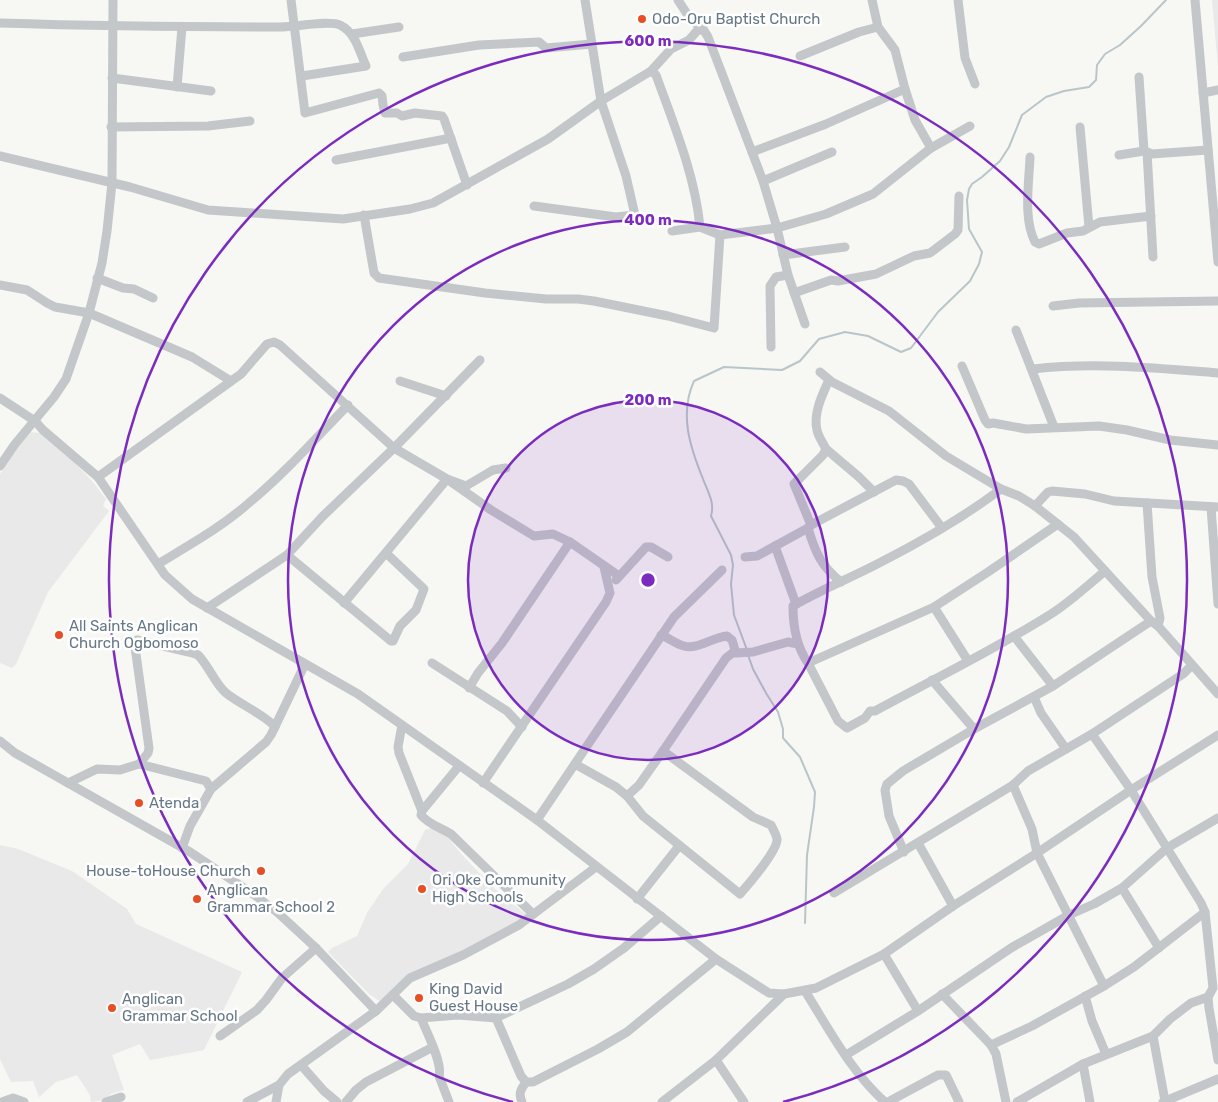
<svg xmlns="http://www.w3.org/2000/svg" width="1218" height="1102" viewBox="0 0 1218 1102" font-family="Rubik,sans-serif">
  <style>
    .built { fill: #e8e9e8 }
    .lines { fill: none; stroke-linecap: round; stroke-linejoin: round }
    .stream { stroke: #b8c6c9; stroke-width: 2 }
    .minor { stroke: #c3c7ca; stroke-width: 9 }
    .ring { fill: none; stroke: #7b2cbf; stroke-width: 2.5 }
    .poi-dot { fill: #e84e24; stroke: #fff; stroke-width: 2 }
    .labels { text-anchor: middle; stroke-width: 5; stroke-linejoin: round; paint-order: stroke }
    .poi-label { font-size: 15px; fill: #667886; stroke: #fff; text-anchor: start }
    .centre { fill: #7b2cbf; stroke: #fff; stroke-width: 2.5 }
    .ring-label { font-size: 15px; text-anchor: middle; font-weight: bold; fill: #7b2cbf; stroke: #fff; stroke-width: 5; stroke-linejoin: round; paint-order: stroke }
  </style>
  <rect width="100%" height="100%" fill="#f7f7f4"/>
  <g class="built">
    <path d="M1212 0H1218V66Z"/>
    <path d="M29 432 40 433 72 460 92 481 106 499 103 506 109 511 48 592 16 664 12 668 0 663V474L17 447Z"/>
    <path d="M431 828 447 836 462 855 496 890 528 916 452 957 426 967 381 1002 369 994 328 952 332 948 357 936 367 913 383 889 408 864 425 830Z"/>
    <path d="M0 845 18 849 72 871 127 909 136 924 242 972 204 1050 150 1060 140 1044 112 1055 124 1090 111 1094 104 1100 91 1102 90 1095 77 1075 56 1082 39 1097 33 1081 11 1082 0 1059Z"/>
  </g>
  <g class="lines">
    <g class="stream">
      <path d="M747 650 734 615 731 584 733 565 731 555 711 516C715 503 708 492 703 479 690 447 679 414 694 381L724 367 782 370 800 361 819 339 845 332 868 336 901 352 911 348 938 312 970 281 979 264 982 252 969 229 967 200 969 189 972 184 982 177 1000 161 1009 147 1022 115 1046 97 1064 91 1089 87 1096 80 1097 65 1105 54 1120 45 1141 26 1166 0"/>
      <path d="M748 655 753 669 766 693 778 712 783 729V738L800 757 815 792 814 807 807 855 805 923"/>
    </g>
    <g class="minor">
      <path d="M291 0 305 113 379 93 382 96 383 105 385 113H397L402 116 415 113 442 116 444 119 467 185"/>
      <path d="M678 0 691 20 703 29 708 37 763 181 777 228 788 275 805 324"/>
      <path d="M872 0 878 27 895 50 905 89 915 120 931 148"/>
      <path d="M958 0 965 58 975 84"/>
      <path d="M1195 0 1218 262"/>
      <path d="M0 23C94 26 187 27 280 27 296 27 329 20 340 25 356 33 359 51 366 66L302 76"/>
      <path d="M352 34 399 27"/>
      <path d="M800 56 859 32 878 27"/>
      <path d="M403 57 479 45 539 42 546 48 592 44"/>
      <path d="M651 71 671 49 689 40 697 31 703 29"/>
      <path d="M1139 77 1144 151 1147 152 1153 257"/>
      <path d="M112 78 211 91"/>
      <path d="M177 87 182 27"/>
      <path d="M1203 93 1218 90"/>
      <path d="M111 127 208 126 250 121"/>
      <path d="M1080 127 1089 227"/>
      <path d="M752 152 826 124 905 89"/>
      <path d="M1147 152 1152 154 1208 150"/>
      <path d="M1119 155 1144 151"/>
      <path d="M0 156 130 187 208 210 343 219 410 209 433 203 548 139 601 101 651 71 656 75C674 125 695 175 700 227"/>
      <path d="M1030 157C1029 183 1023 219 1035 242L1039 244 1067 233 1083 231 1100 222 1151 216"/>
      <path d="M336 160 451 138"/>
      <path d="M763 181 832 152"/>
      <path d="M534 206 616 217 635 215 626 176 601 101 585 0"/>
      <path d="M364 215 374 273 379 278 485 293 546 299H578L594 301 668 316 714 328 720 235"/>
      <path d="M672 231 700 227 720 235 777 228 826 214 873 194 931 148 970 126"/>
      <path d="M783 255 845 247"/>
      <path d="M97 278 123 288 134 289 153 298"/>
      <path d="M0 285 27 290 47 303 55 307 89 313 192 357 231 381"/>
      <path d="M794 293 831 280 838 281 876 274 914 256 930 253 955 234 958 230 959 196"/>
      <path d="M1053 306 1079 303 1218 301"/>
      <path d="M1016 330 1054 427"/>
      <path d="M771 347 770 286 776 277 788 275"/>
      <path d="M962 366 985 420 988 424 993 423 1026 429 1099 426 1127 430 1170 440 1218 445"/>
      <path d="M1033 369C1095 362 1156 368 1218 373"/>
      <path d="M820 372 832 382 889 411 946 456 1001 489 1019 496 1035 506 1074 537 1151 621 1158 626 1218 694"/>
      <path d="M400 381 446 396"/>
      <path d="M0 398 35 421 43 430 98 477 165 575 192 599 358 694 537 820 716 959 769 993 784 994 816 988 884 954 953 906 1037 853 1131 790 1218 735"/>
      <path d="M826 449C823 443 818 436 817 430 813 414 822 395 829 380"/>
      <path d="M0 466 15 444 54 397 66 379 89 313 102 263 107 231 112 183 113 0"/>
      <path d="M98 477 241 374 267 344 274 342 280 345 394 448 447 479 491 510 534 536 553 534 570 542 619 576"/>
      <path d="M1001 489C964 517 924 540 883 561 853 577 822 589 793 606 793 626 796 646 808 663L934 607 988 572 1058 524"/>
      <path d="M1147 503 1152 577 1160 618 1158 626"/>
      <path d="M1035 506 1048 492 1052 491 1085 494 1114 501 1218 507"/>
      <path d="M1211 507 1218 604"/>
      <path d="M811 525 896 480 903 481 909 484 942 528"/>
      <path d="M775 546 796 604"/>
      <path d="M287 555 391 641H393L400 626 416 610 424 589 386 553"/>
      <path d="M745 557 757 556 808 528"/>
      <path d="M158 564C189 545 222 527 250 502 285 473 316 438 348 405"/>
      <path d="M616 580 646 547H651L668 557"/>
      <path d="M841 582C821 566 815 552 808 528L811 525 794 484 823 455 826 449 859 477 874 492"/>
      <path d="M344 603 447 479 466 486 493 470 506 468"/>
      <path d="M934 607 968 661"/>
      <path d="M207 608 287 555 322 517 394 448 480 360"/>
      <path d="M661 635C669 638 676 644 684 646 697 650 713 637 727 636L732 640 736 653 753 652 788 642 798 644"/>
      <path d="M1014 636 1053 686"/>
      <path d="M432 663 507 711 522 727"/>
      <path d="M808 663 838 721 847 728 865 718 870 711H875C934 679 994 650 1051 614 1070 602 1087 586 1105 571"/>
      <path d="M932 680 974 729"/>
      <path d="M469 688 478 673 502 643 570 542"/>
      <path d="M1034 697 1041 713 1066 749"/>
      <path d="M402 725 398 747 399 753 422 811"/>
      <path d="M1092 734 1131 790 1201 903 1205 912 1213 988 1208 997 1209 1008 1218 1060"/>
      <path d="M0 741 15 753 190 852 253 894 277 912 316 948 376 1011"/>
      <path d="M139 764 206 781 211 789"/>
      <path d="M575 764 616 787 627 796 643 816 740 894C748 885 778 850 777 839 776 834 773 829 771 825L753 817 663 751"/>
      <path d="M459 766 422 811 421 815C428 824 441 828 451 834L533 914"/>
      <path d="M68 783 97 769 120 770 139 764 148 753 149 748 135 647V642L137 640 193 653 198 655C209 666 215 684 226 693 238 703 268 717 275 727"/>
      <path d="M483 783 606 602 610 593 604 567"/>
      <path d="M1013 785 1032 829 1037 853 1104 986"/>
      <path d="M627 796 639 785 663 751 726 658 735 651"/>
      <path d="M537 820 674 617 722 570"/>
      <path d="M918 843 953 906"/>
      <path d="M182 848 190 826 211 789 266 742 271 735 305 664"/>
      <path d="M904 852 889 816 885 790 887 784 903 771 974 729 1053 686 1151 621"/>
      <path d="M1122 888 1159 948"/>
      <path d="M834 893 1013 785 1028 771 1092 734 1183 674 1192 665"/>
      <path d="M637 899 679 846"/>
      <path d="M884 954 918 1011"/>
      <path d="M805 991C829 1029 851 1072 885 1102"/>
      <path d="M942 994 991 1045 996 1054 1006 1102"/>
      <path d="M393 995 414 1016 421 1018 458 1015 496 1018 568 984 594 969 624 948 661 916"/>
      <path d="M1085 996 1092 1021 1106 1054"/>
      <path d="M421 1018C426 1031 443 1063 439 1076L449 1102"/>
      <path d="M496 1018 521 1076 526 1082H533L598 1049 627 1032 716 959"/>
      <path d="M220 1036 257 1010 266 1000 282 978 316 948"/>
      <path d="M1153 1036 1165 1101"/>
      <path d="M991 1045 1032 1026 1104 986 1134 967 1205 912"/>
      <path d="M846 1055 918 1011 1011 948 1069 915 1094 904 1122 888 1167 848 1218 818"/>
      <path d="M716 1060 744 1102"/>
      <path d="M1083 1064 1090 1102"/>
      <path d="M301 1065 324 1091 337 1102"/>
      <path d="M2 1102 13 1098 24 1102"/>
      <path d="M106 1102 121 1097"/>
      <path d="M247 1102 279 1085 288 1074 376 1011 410 978 463 955 519 925 596 867"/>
      <path d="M276 1102 279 1085"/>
      <path d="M346 1102 356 1090 366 1082 433 1047"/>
      <path d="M522 1102C518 1093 521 1089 526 1082"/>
      <path d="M662 1102 716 1060 784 994"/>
      <path d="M888 1102 938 1075H946L959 1102"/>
      <path d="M1017 1102 1083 1064 1153 1036 1170 1019 1191 1003 1208 997"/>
      <path d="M1163 1102 1218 1079"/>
    </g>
  </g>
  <circle cx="648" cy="580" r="180" fill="#7b2cbf" fill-opacity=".12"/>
  <g class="ring">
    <circle cx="648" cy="580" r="180"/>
    <circle cx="648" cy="580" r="360"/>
    <path d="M513 1102A539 539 0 1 1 783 1102"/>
  </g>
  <g class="poi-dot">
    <circle cx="642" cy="19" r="5"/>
    <circle cx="59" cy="635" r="5"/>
    <circle cx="139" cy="803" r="5"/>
    <circle cx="261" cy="871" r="5"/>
    <circle cx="422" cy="889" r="5"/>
    <circle cx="197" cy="899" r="5"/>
    <circle cx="419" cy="998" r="5"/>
    <circle cx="112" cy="1008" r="5"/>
  </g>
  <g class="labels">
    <g class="poi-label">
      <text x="652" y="24">Odo-Oru Baptist Church</text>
      <text x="69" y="631">All Saints Anglican<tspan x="69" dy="17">Church Ogbomoso</tspan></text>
      <text x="149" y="808">Atenda</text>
      <text x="251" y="876" text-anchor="end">House-toHouse Church</text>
      <text x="432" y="885">Ori Oke Community<tspan x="432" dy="17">High Schools</tspan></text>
      <text x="207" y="895">Anglican<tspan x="207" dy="17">Grammar School 2</tspan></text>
      <text x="429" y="994">King David<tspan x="429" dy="17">Guest House</tspan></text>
      <text x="122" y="1004">Anglican<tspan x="122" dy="17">Grammar School</tspan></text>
    </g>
  </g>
  <circle cx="648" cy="580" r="8" class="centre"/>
  <g class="ring-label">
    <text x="648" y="46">600 m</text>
    <text x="648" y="225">400 m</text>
    <text x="648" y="405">200 m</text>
  </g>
</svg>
